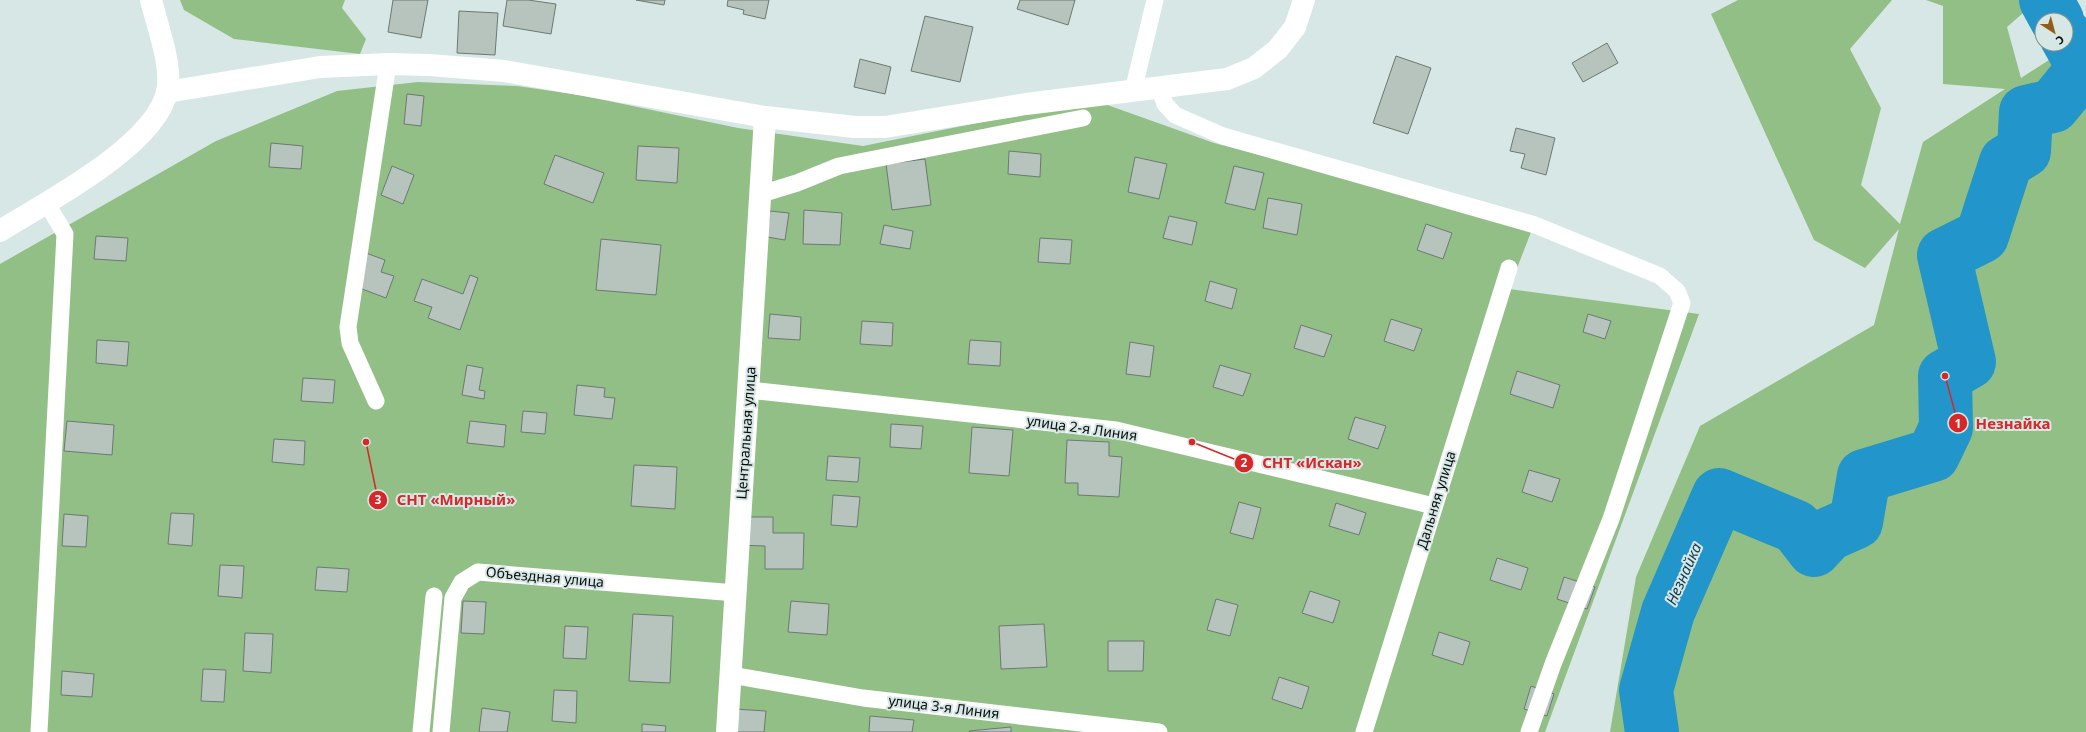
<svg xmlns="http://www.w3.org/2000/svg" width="2086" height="732" viewBox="0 0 2086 732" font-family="'Noto Sans',sans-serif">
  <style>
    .green { fill: #92bf85 }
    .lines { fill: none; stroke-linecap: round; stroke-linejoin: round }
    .river { stroke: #2295ca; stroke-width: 54 }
    .building { fill: #b6c4bd; stroke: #6c7972 }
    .service { stroke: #fff; stroke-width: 17 }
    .minor { stroke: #fff; stroke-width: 22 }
    .tertiary { stroke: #fff; stroke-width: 22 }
    .labels { text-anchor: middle; stroke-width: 4; stroke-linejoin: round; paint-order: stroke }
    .street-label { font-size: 14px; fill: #090e0d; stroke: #d7e7e5 }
    .water-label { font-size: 15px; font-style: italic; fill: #0a384f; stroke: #d7e7e5 }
    .leader { fill: none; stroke: #d62828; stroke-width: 1.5 }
    .callout-dot { fill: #d62828; stroke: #d7e7e5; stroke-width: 1.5 }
    .mark-label { font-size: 12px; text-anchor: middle; font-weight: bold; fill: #fff }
    .callout-label { font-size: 15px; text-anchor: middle; font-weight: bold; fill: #d62828; stroke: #d7e7e5; stroke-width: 4; stroke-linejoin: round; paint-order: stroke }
  </style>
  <rect width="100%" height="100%" fill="#d7e7e5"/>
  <g class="green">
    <path d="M180 0H345L342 8 366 39 360 54 234 39 184 10Z"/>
    <path d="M1738 0H1892L1850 49 1881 108 1861 185 1900 224 1923 142 2005 89 1943 84V6L1926 0H2038L2007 27 2021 78 2086 36V732H1610L1636 577 1700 426 1874 325 1899 229 1865 268 1814 240 1711 14Z"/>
    <path d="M418 82 517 86 580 95 738 128 863 146 987 121 1099 102 1214 143 1373 185 1531 232 1509 289 1699 314 1545 732H0V264L216 141 337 91Z"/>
  </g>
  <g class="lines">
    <g class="river">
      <path d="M2046 0 2057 20"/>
      <path d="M1652 732 1646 690 1668 612 1719 495 1796 527 1814 550 1829 534 1856 522 1864 476 1933 455 1946 428 1945 376 1969 362 1944 255 1982 236 2006 162 2024 151 2026 112 2053 106 2084 68 2066 36"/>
    </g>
  </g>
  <g class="building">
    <path d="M393 0H428L421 38 388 32Z"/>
    <path d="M507 0H528L556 4 551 34 503 26Z"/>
    <path d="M636 0H665L664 5Z"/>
    <path d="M728 0H769L765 19 743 14 744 10 727 6Z"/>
    <path d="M1020 0H1075L1068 25 1017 9Z"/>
    <path d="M459 11 498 13 495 55 457 53Z"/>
    <path d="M925 16 973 27 960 82 911 71Z"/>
    <path d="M1607 43 1618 63 1583 82 1572 63Z"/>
    <path d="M1396 56 1431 68 1408 134 1373 123Z"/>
    <path d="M860 59 891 67 885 94 854 87Z"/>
    <path d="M407 94 424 96 421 126 404 124Z"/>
    <path d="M1516 128 1555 138 1546 175 1521 168 1525 154 1510 151Z"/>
    <path d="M271 143 303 146 301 169 269 167Z"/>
    <path d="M638 146 679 148 677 183 636 180Z"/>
    <path d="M1009 151 1041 154 1040 177 1008 174Z"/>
    <path d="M555 155 604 173 593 203 544 184Z"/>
    <path d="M1135 157 1167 164 1159 199 1128 192Z"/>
    <path d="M925 159 931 205 892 210 886 164Z"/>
    <path d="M392 166 414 175 403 204 381 195Z"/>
    <path d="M1234 166 1264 173 1255 210 1225 203Z"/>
    <path d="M1268 198 1302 204 1297 235 1263 228Z"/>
    <path d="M804 210 842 213 840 245 803 244Z"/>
    <path d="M770 211 789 213 785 240 767 237Z"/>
    <path d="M1169 216 1197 222 1192 245 1163 238Z"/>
    <path d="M1426 224 1452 233 1443 259 1417 250Z"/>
    <path d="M884 225 913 231 910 249 880 244Z"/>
    <path d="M96 236 128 238 126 261 94 259Z"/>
    <path d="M1040 238 1072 240 1070 264 1038 262Z"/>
    <path d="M601 239 661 245 656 295 596 290Z"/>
    <path d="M366 253 385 260 381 272 394 276 386 298 354 286Z"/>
    <path d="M470 275 478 278 460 330 428 318 432 307 414 301 422 279 463 294Z"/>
    <path d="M1210 281 1237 289 1232 309 1205 301Z"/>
    <path d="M770 314 801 317 800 340 768 338Z"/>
    <path d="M1588 314 1611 321 1605 339 1583 332Z"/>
    <path d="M1391 319 1422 329 1414 351 1384 341Z"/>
    <path d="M862 321 893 323 892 346 860 344Z"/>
    <path d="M1301 325 1332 335 1324 357 1294 348Z"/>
    <path d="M97 340 129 342 127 366 96 363Z"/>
    <path d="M970 340 1001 342 1000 366 968 364Z"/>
    <path d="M1130 342 1154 346 1150 377 1126 374Z"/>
    <path d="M467 365 483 368 479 390 485 391 484 399 462 395Z"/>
    <path d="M1220 365 1251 374 1243 396 1213 387Z"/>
    <path d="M1517 371 1560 385 1553 408 1510 394Z"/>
    <path d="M303 378 335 380 333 403 301 401Z"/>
    <path d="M577 385 605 388 604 397 615 398 612 419 574 415Z"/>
    <path d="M523 411 547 413 545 434 521 432Z"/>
    <path d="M1355 417 1386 426 1378 449 1348 439Z"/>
    <path d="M67 421 114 425 112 455 64 451Z"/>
    <path d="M470 421 506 425 504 447 467 443Z"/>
    <path d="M891 424 923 426 921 449 890 447Z"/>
    <path d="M972 427 1013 430 1009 476 969 473Z"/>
    <path d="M274 439 305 441 304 465 272 462Z"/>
    <path d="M1067 440 1109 442V456L1122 457 1119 497 1078 495V483H1065Z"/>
    <path d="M828 456 860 458 858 482 826 480Z"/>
    <path d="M634 465 677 467 675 509 631 506Z"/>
    <path d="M1529 470 1560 479 1552 502 1522 492Z"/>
    <path d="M833 495 860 497 857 527 831 525Z"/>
    <path d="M1239 502 1261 508 1253 539 1230 533Z"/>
    <path d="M1336 503 1366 513 1359 535 1329 526Z"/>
    <path d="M171 513 194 514 192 546 168 544Z"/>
    <path d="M64 514 88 516 86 547 62 546Z"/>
    <path d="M736 517H773V533H804L803 569H765V546L735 545Z"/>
    <path d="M1497 558 1528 568 1521 590 1490 580Z"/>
    <path d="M220 565 244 566 242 598 218 596Z"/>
    <path d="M317 567 349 569 347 592 315 590Z"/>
    <path d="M1564 577 1595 587 1587 609 1557 599Z"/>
    <path d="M1310 591 1340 601 1333 623 1302 613Z"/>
    <path d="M1216 599 1238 605 1230 636 1207 630Z"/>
    <path d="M463 601 486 602 484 634 461 633Z"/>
    <path d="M791 601 829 604 827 635 788 632Z"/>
    <path d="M633 614 673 616 670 683 629 681Z"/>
    <path d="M1044 624 1047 667 1001 669 999 626Z"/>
    <path d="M565 626 588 627 586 659 563 658Z"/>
    <path d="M1439 632 1470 642 1463 665 1432 655Z"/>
    <path d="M245 633 273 634 271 673 243 671Z"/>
    <path d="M1108 641H1144L1143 671H1108Z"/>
    <path d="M203 669 226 670 224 702 201 701Z"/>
    <path d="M62 671 94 674 92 697 61 695Z"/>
    <path d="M1279 677 1309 687 1302 709 1272 699Z"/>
    <path d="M1531 686 1554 694 1547 716 1524 709Z"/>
    <path d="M554 690 577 691 576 723 552 721Z"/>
    <path d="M482 708 510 712 507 732H479Z"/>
    <path d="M734 709 766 711 764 732H732Z"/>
    <path d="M870 716 914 720 912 732H869Z"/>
    <path d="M642 724 666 726 665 732H642Z"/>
    <path d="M1011 727V732H970L969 731Z"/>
  </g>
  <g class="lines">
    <g class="service">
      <path d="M1159 87 1165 104 1175 115 1223 136 1535 225 1660 276 1677 291 1682 303 1611 519 1553 664 1529 732"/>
      <path d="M1133 91 1155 0"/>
      <path d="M761 194 797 183 839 166 1083 118"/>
      <path d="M749 390 1116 430 1434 506"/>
      <path d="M376 401 350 343 348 327 388 64"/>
      <path d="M731 675 863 698 1159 732"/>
      <path d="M39 732 65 234 46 202"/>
      <path d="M421 732 434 596"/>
      <path d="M441 732 453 598 462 582 478 572 736 593"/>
      <path d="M1364 732 1509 268"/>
    </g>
    <g class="minor">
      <path d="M167 92 320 67 388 64 429 65 504 71 765 117 855 127H885L1026 104 1227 79 1254 68 1278 49 1295 27 1304 0"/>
      <path d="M727 732 765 117"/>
    </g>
    <path class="tertiary" d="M0 231C46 202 154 147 167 92 173 67 157 25 151 0"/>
  </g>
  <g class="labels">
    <g class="street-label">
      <text transform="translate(1082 428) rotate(8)" y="5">улица 2-я Линия</text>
      <text transform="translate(746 433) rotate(-86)" y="5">Центральная улица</text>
      <text transform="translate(1436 500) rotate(-73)" y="5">Дальняя улица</text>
      <text transform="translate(545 577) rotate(5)" y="5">Объездная улица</text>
      <text transform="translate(944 707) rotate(7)" y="5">улица 3-я Линия</text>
    </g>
    <g class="water-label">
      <text transform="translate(1684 574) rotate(-66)" y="5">Незнайка</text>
    </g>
  </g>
  <path class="leader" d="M1945 376L1958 423M1192 442L1244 463M366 442L378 500"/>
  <g class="callout-dot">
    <circle cx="1945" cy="376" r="4"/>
    <circle cx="1192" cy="442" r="4"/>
    <circle cx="366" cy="442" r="4"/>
    <circle cx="1958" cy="423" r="10"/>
    <circle cx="1244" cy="463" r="10"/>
    <circle cx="378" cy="500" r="10"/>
  </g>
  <g class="mark-label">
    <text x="1958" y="428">1</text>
    <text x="1244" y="467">2</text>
    <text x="378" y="504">3</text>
  </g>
  <g class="callout-label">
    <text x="2013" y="429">Незнайка</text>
    <text x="1312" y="468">СНТ «Искан»</text>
    <text x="456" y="505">СНТ «Мирный»</text>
  </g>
  <g transform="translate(2054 32) rotate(144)"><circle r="19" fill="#d7e7e5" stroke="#85908f"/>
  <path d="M0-3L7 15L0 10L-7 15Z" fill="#945d16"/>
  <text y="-6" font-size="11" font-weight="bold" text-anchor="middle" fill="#090e0d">С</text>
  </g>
</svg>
